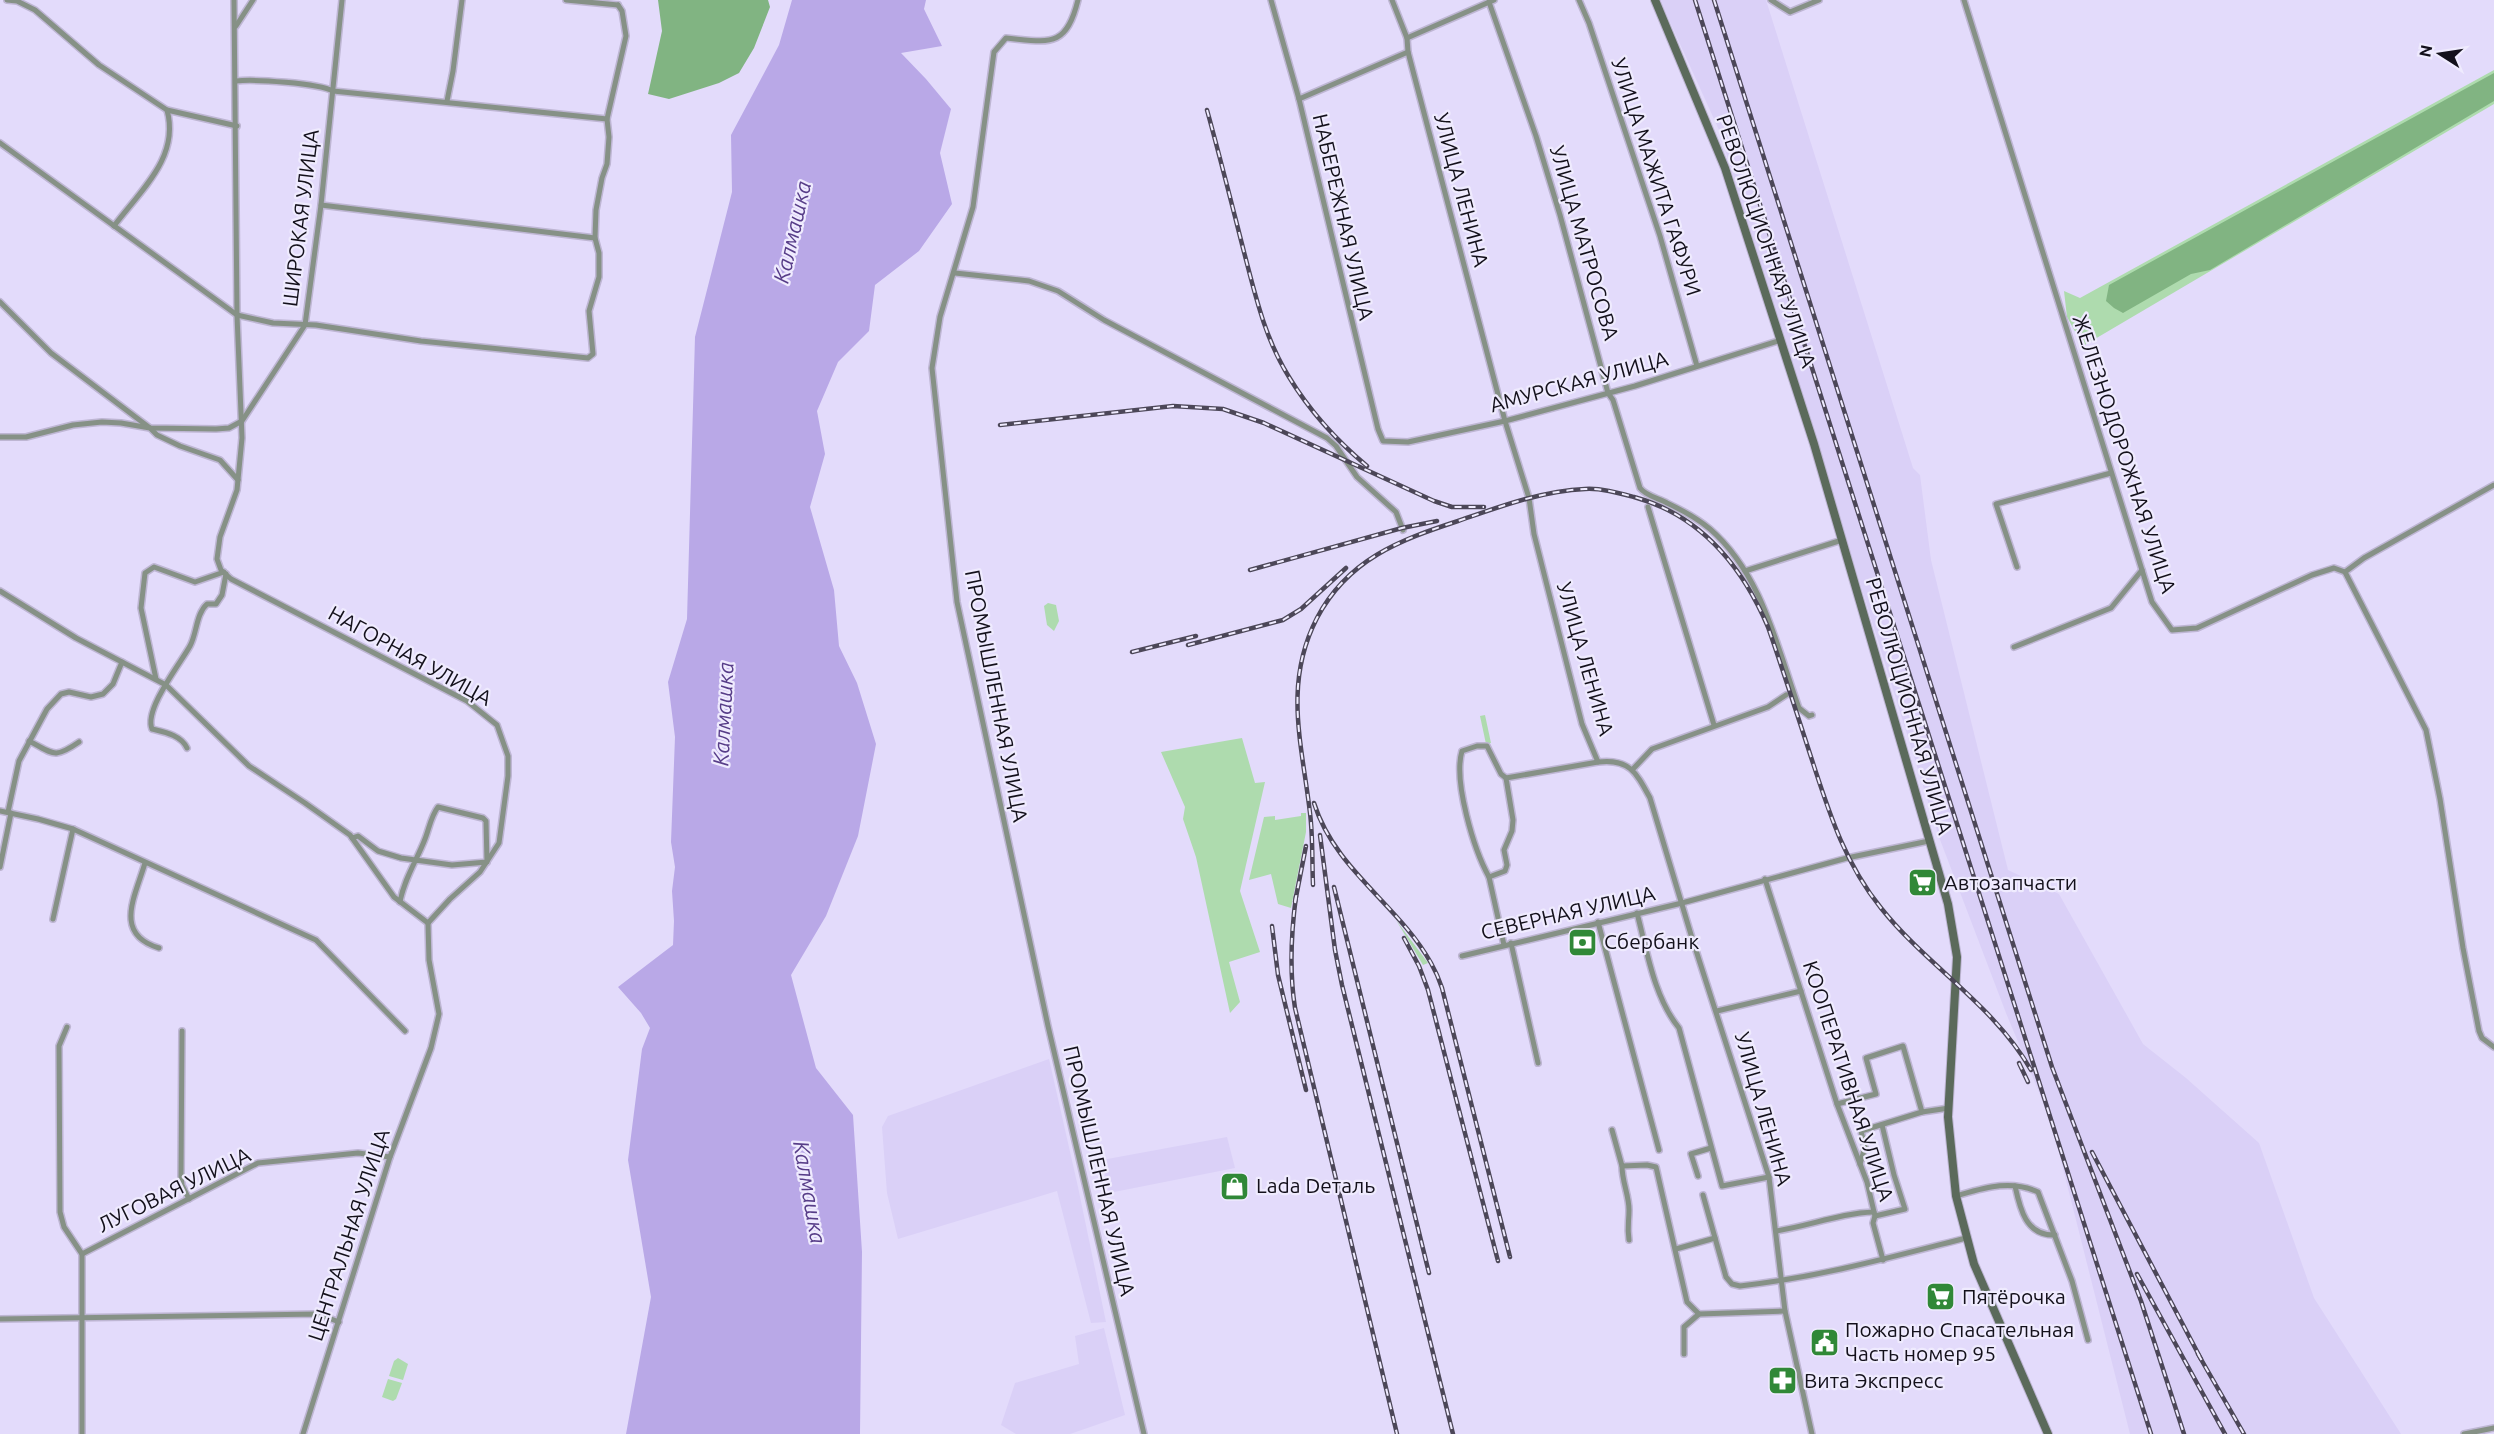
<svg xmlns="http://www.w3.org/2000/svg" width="2494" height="1434" viewBox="0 0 2494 1434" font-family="Ubuntu,sans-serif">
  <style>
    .built { fill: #dad0f7 }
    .green { fill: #aedbae }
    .forest { fill: #81b482 }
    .water { fill: #b9a8e7 }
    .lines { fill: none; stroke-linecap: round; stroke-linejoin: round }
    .minor-casing { stroke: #beb6d3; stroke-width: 8 }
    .secondary-casing { stroke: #beb6d3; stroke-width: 10 }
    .minor { stroke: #869186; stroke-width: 5 }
    .secondary { stroke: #5b6a5b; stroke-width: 8 }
    .rail-casing { stroke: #4c4758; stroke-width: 4.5 }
    .rail { stroke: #efebfe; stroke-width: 2; stroke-dasharray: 7; stroke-linecap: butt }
    .labels { text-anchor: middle; stroke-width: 4.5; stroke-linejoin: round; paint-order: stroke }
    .street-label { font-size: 21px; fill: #13101b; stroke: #efebfe }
    .poi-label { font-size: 21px; fill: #13101b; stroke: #efebfe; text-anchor: start }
    .water-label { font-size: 22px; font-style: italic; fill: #573d88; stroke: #efebfe }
  </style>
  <rect width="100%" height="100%" fill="#e3dbfb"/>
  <g class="built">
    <path d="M1660 0H1766L1913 468 1920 475 1931 560 2008 870 2059 894 2143 1044 2186 1078 2259 1143 2314 1298 2401 1434H2130L2051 1121 2006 1013 1939 837 1719 130Z"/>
    <path d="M1049 1059 1078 1187 1106 1322 1091 1323 1057 1191 898 1239 887 1193 882 1127 888 1116Z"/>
    <path d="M1227 1137 1235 1168 1109 1193 1102 1160Z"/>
    <path d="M1104 1328 1125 1415 1070 1434H1016L1001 1425 1015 1383 1079 1364 1075 1336Z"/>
  </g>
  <g class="green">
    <path d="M2494 70V104L2083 346 2067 317 2064 291 2080 298Z"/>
    <path d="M1048 603 1056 605 1059 621 1054 631 1047 625 1044 606Z"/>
    <path d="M1485 715 1491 743 1486 744 1480 716Z"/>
    <path d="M1242 738 1255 783 1265 782 1240 891 1260 952 1229 962 1240 1002 1230 1013 1196 857 1183 819 1185 807 1161 752Z"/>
    <path d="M1301 813H1306V832L1291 908 1278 904 1271 874 1249 880 1264 817 1275 816V820L1301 816Z"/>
    <path d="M1396 920 1428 963 1423 965Z"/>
    <path d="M398 1358 408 1364 403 1380 389 1376 394 1361Z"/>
    <path d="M388 1379 402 1383 396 1399 393 1401 382 1397Z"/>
  </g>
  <g class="forest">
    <path d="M658 0H768L770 7 754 48 739 73 719 83 669 99 648 94 662 31Z"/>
    <path d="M2494 73V101L2210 270 2191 274 2123 313 2114 308 2106 301 2109 285Z"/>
  </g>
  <path class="water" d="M792 0H926L924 9 942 46 901 53 926 79 951 109 940 153 952 204 919 251 875 285 869 331 838 362 817 411 825 454 810 507 834 590 839 646 857 683 876 744 858 836 826 916 791 975 816 1068 853 1115 862 1252 860 1434H626L651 1297 628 1160 642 1049 650 1028 641 1013 618 987 673 945 674 921 672 891 675 867 671 842 675 737 668 682 687 619 695 337 732 192 731 135 779 45Z"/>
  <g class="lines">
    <defs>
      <g id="minor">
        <path d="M7 0 17 1 35 10 99 65 167 110 237 126"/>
        <path d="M234 0 237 315 242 438 237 490 220 537 217 559 221 570 231 579 467 701 497 725 508 756V776L499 843 480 872 450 899 428 923"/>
        <path d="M566 0 618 5"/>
        <path d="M1078 0C1066 49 1049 42 1006 38L994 52 973 207 940 317 932 368 957 602 1048 1026 1144 1434"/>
        <path d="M1271 0 1299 99 1378 429 1383 441 1408 442 1505 421 1635 386 1781 340"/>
        <path d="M1392 0 1407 38 1408 52 1505 421 1529 498 1534 534 1582 724 1598 762C1630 758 1637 774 1650 798L1692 938 1769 1177 1785 1311 1812 1434"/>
        <path d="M1579 0 1589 23 1660 236 1697 366"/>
        <path d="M1771 0 1790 12 1819 0"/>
        <path d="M1964 0 2152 602 2172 630 2197 628 2312 575 2334 568 2345 572 2426 730 2440 799 2463 948 2479 1031 2482 1038 2494 1047"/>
        <path d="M1489 2 1536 136 1560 215 1608 393 1613 400 1640 488C1646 496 1658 498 1667 503 1682 510 1698 519 1710 529 1762 574 1777 647 1799 708L1809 716 1812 715"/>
        <path d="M236 26 253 0"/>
        <path d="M1407 38 1494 0"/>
        <path d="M236 81C254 79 318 83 333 91L607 119"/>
        <path d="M1299 99 1408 52"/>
        <path d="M447 101 453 71 462 0"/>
        <path d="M0 143 237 315 273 323 316 325 421 341 588 358 593 354 589 311 599 277V253L595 238 596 210 602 178 607 164 609 137 607 119 626 36 622 11 618 5"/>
        <path d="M321 205 595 238"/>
        <path d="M114 226C141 190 180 157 167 110"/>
        <path d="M955 273 1029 281 1058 291 1104 320 1327 438 1336 446 1357 477 1396 512 1403 530"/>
        <path d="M0 302 51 353 150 428 216 429 229 428 242 421 305 325 321 205 342 0"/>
        <path d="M0 437H26L73 425 102 422 121 423 150 428 157 435 180 446 220 460 238 480"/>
        <path d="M1648 507 1714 725"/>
        <path d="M2017 567 1996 504 2111 473"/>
        <path d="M1745 571 1842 540"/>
        <path d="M2345 572 2364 558 2494 485"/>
        <path d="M0 591 76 638 166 685 249 766 305 803 350 835 394 897 428 923"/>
        <path d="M2014 647 2111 608 2142 570"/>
        <path d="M156 679 141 608 145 573 154 567 195 582 224 572"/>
        <path d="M29 741C53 753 53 760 79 742"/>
        <path d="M187 748C181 735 164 732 152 729 144 709 180 664 190 646 197 633 196 614 207 604H216L222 595 226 574"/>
        <path d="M1633 769 1652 749 1768 707 1786 695"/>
        <path d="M0 811 38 819 73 829 316 940 405 1031"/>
        <path d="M8 812 19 761 47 709 61 694 69 692 91 697 103 694 113 684 122 662"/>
        <path d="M352 838 358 836 378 851 401 858 452 865 487 862 486 821 483 818 438 807C431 816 429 829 425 839 417 860 404 879 400 902"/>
        <path d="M145 863C135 897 113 934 159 948"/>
        <path d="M0 867 11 813"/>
        <path d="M1489 877C1474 850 1453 781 1462 751L1477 746H1487L1501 774 1506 778"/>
        <path d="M1765 879 1837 1104 1867 1182 1875 1216 1905 1209 1894 1175 1882 1125"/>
        <path d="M1637 913C1647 951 1654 997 1679 1028L1722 1186 1769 1177"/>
        <path d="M53 919 73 829"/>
        <path d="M1598 922 1659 1150"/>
        <path d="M1511 943 1538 1063"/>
        <path d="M1504 945 1489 877 1505 871 1507 865 1504 850 1512 831 1513 820 1506 778 1598 762"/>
        <path d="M1462 956 1682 903 1847 858 1929 841"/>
        <path d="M1717 1011 1801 991"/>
        <path d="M67 1027 59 1046 60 1212 64 1227 82 1254V1434"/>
        <path d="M182 1031 181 1177 182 1185 189 1199"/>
        <path d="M1837 1104 1876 1094 1866 1058 1903 1046 1922 1112"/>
        <path d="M1612 1130 1622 1166 1647 1165 1656 1167 1687 1302 1699 1314 1785 1311"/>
        <path d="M1860 1164 1865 1147 1861 1131 1922 1112 1949 1108"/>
        <path d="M1622 1166C1622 1182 1629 1195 1629 1210 1629 1223 1627 1226 1629 1240"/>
        <path d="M1698 1176 1691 1154 1711 1148"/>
        <path d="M2015 1186C2020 1209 2026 1236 2055 1235"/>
        <path d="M1703 1195 1726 1277 1732 1284 1740 1286C1820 1277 1888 1258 1966 1238"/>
        <path d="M1956 1196C1984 1188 2010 1179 2038 1192L2072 1281 2088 1340"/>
        <path d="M1875 1216 1873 1223 1883 1260"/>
        <path d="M1776 1231C1809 1226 1841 1213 1874 1212"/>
        <path d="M1676 1249 1715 1238"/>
        <path d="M82 1254 258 1163 358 1153 390 1157"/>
        <path d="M0 1319 318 1314 339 1322"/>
        <path d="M1684 1354V1327L1699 1314"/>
        <path d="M303 1434 390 1157 431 1048 439 1014 429 960 428 923"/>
        <path d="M2464 1434 2494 1428"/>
      </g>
      <path id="secondary" d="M1655 0 1725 168 1814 444 1948 904 1957 957 1948 1117 1956 1196 1974 1264 2048 1434"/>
    </defs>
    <use href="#minor" class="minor-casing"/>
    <use href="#secondary" class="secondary-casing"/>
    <use href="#minor" class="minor"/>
    <use href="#secondary" class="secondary"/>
    <defs>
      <g id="rail">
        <path d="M1695 0 2151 1434"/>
        <path d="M1714 0 2052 1067 2141 1301 2184 1434"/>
        <path d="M1207 110C1220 157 1232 205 1244 252 1255 294 1265 339 1289 377 1309 410 1337 441 1367 466"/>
        <path d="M1000 425 1173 406 1223 409 1264 423 1434 501 1452 507H1484"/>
        <path d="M1250 570 1402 528 1437 521"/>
        <path d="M1188 645 1283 620 1301 609 1346 568"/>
        <path d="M1132 652 1196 636"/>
        <path d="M1314 803C1335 870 1398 904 1431 963 1435 970 1439 979 1442 988L1510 1257"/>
        <path d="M1320 835 1335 950 1342 985 1453 1434"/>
        <path d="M1313 885C1312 861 1313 837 1310 813 1302 744 1283 684 1317 618 1348 559 1400 540 1458 521 1499 507 1541 491 1585 489 1601 488 1619 493 1634 497 1700 515 1742 566 1768 627 1783 670 1797 714 1811 757 1829 812 1844 862 1881 908 1927 966 1994 1005 2031 1070"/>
        <path d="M1334 887 1429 1273"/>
        <path d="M1296 896C1291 934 1289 970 1295 1008L1397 1434"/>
        <path d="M1295 902 1306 846"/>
        <path d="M1272 926 1278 975 1306 1090"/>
        <path d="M1404 938 1419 966 1428 990 1498 1261"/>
        <path d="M2019 1063 2028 1082"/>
        <path d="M2092 1152 2201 1359"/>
        <path d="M2137 1274 2225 1434"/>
        <path d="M2198 1354 2244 1434"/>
      </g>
    </defs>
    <use href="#rail" class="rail-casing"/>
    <use href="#rail" class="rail"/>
  </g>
  <defs>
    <symbol id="supermarket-square" viewBox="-11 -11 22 22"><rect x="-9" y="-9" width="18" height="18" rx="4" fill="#308837" stroke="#efebfe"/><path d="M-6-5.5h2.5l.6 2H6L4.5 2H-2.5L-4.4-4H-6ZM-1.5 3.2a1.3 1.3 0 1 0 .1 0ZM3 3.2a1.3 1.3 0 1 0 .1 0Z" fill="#fff"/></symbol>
    <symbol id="bank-square" viewBox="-11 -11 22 22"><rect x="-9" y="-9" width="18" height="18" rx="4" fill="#308837" stroke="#efebfe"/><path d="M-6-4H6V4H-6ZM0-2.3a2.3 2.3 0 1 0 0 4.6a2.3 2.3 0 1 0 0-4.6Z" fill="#fff"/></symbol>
    <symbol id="shop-square" viewBox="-11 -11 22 22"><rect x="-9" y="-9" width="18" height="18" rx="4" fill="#308837" stroke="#efebfe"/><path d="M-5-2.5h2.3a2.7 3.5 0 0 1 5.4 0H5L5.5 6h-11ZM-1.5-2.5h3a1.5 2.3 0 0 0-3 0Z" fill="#fff"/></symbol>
    <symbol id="civic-square" viewBox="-11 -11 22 22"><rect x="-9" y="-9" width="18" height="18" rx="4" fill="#308837" stroke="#efebfe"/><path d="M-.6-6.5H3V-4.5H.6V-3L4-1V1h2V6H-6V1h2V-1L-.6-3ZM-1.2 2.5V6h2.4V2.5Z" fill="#fff"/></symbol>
    <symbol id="pharmacy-square" viewBox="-11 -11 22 22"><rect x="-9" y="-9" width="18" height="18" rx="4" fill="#308837" stroke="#efebfe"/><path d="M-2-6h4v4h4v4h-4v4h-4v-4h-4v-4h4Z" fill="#fff"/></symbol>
  </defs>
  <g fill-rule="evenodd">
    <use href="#supermarket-square" x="1906" y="866" width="33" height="33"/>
    <use href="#bank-square" x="1566" y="926" width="33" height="33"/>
    <use href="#shop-square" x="1218" y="1170" width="33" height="33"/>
    <use href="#supermarket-square" x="1924" y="1280" width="33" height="33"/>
    <use href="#civic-square" x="1808" y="1326" width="33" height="33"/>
    <use href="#pharmacy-square" x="1766" y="1364" width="33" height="33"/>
  </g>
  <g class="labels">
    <g class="street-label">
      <text transform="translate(1656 177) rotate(72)" y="7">УЛИЦА МАЖИТА ГАФУРИ</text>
      <text transform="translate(1461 190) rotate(75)" y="7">УЛИЦА ЛЕНИНА</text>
      <text transform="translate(1343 217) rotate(77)" y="7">НАБЕРЕЖНАЯ УЛИЦА</text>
      <text transform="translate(301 218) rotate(-83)" y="7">ШИРОКАЯ УЛИЦА</text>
      <text transform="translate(1766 241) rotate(71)" y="7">РЕВОЛЮЦИОННАЯ УЛИЦА</text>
      <text transform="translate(1584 243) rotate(74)" y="7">УЛИЦА МАТРОСОВА</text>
      <text transform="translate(1579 382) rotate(-15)" y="7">АМУРСКАЯ УЛИЦА</text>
      <text transform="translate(2124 454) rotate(72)" y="7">ЖЕЛЕЗНОДОРОЖНАЯ УЛИЦА</text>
      <text transform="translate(410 656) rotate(29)" y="7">НАГОРНАЯ УЛИЦА</text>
      <text transform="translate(1585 659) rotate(74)" y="7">УЛИЦА ЛЕНИНА</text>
      <text transform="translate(996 696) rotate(79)" y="7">ПРОМЫШЛЕННАЯ УЛИЦА</text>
      <text transform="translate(1909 706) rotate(74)" y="7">РЕВОЛЮЦИОННАЯ УЛИЦА</text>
      <text transform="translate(1568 913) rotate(-13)" y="7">СЕВЕРНАЯ УЛИЦА</text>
      <text transform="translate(1848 1081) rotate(72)" y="7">КООПЕРАТИВНАЯ УЛИЦА</text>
      <text transform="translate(1763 1109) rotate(74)" y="7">УЛИЦА ЛЕНИНА</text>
      <text transform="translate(1099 1171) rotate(77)" y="7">ПРОМЫШЛЕННАЯ УЛИЦА</text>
      <text transform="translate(174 1190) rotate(-26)" y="7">ЛУГОВАЯ УЛИЦА</text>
      <text transform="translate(349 1235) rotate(-72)" y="7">ЦЕНТРАЛЬНАЯ УЛИЦА</text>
    </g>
    <g class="poi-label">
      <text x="1944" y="890">Автозапчасти</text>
      <text x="1604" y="949">Сбербанк</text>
      <text x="1256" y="1193">Lada Dеталь</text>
      <text x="1962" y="1304">Пятёрочка</text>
      <text x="1845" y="1337">Пожарно Спасательная<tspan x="1845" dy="24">Часть номер 95</tspan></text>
      <text x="1804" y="1388">Вита Экспресс</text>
    </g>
    <g class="water-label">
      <text transform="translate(792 232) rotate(-77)" y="8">Калмашка</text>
      <text transform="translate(723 714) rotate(-87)" y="8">Калмашка</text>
      <text transform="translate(810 1192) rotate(80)" y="8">Калмашка</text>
    </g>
  </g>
  <g transform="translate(2440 54) rotate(282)" stroke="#efebfe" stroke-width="4.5" paint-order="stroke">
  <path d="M0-4.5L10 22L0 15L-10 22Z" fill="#13101b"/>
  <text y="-9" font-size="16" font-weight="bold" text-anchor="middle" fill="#13101b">N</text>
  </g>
</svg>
